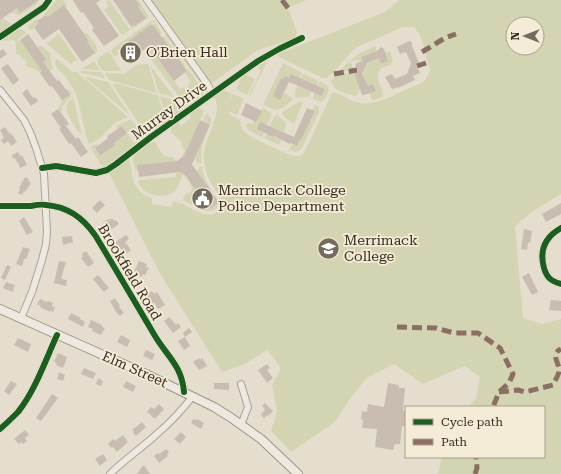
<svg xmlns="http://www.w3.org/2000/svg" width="561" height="474" viewBox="0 0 561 474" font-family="'Roboto Serif',serif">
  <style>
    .green { fill: #d3d4b2; fill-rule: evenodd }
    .building { fill: #c8bdb0 }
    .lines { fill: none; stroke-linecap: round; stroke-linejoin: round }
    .minor-casing { stroke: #aaa398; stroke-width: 8 }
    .secondary-casing { stroke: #9a9388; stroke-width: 10 }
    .minor { stroke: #ede9e1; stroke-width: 6 }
    .secondary { stroke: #ede9e1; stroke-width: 8 }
    .quiet { stroke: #8d6e63; stroke-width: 5; stroke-dasharray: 10 5; stroke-linecap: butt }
    .cycleway-casing { stroke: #f4ecd7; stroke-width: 8 }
    .cycleway { stroke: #1b5e20; stroke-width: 6 }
    .labels { text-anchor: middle; stroke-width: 3.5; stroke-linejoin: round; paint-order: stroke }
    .poi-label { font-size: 14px; fill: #392d20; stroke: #f4ecd7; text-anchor: start }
    .street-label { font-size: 14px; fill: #392d20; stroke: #f4ecd7 }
  </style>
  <rect width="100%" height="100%" fill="#e5decf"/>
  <g class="green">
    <path d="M37 0 38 3 21 15C17 16 15 12 9 13L17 8 21 13 36 2Z"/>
    <path d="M57 0H63L67 5 48 17 44 14C50 10 52 4 57 0Z"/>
    <path d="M109 0 130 30 122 35 104 10 108 7V5L106 2Z"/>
    <path d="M136 0H138L149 17 132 29 121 13 122 12 132 27 134 26 145 18 138 7Z"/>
    <path d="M151 0H307L288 8 297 32 296 36 292 39 258 50 212 83H210Z"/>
    <path d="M399 0H561V194L533 211 515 226 523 318 542 324 561 319V474H438L442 457H544V407H468L476 398 480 377 465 366 423 384 394 364 367 378 352 396 335 422 291 452 271 431 277 412 272 385 281 368 267 350 245 364 222 372 159 272 108 171 127 158 129 159C134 178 130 190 152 198V204L172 207 173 201C176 202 180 203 183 204 193 209 208 221 218 211 222 207 222 204 221 199 211 184 203 172 204 153 205 136 224 114 214 96 222 89 223 90 232 94L225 110 233 94 244 99 237 115 228 111 230 115 239 119C241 125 241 129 246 133 252 138 288 155 295 156 299 157 301 155 304 153L332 93C338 92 344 97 350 100 361 105 371 104 383 100L423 82 429 74 430 69 426 57V53L420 35 414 27H403L357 47 352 51 334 72 327 78H323L279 57 278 54 385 12ZM513 24H537V48H513Z"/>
    <path d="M3 18 11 24V26L0 34V20Z"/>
    <path d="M37 19 39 23 34 26 35 28 31 30 28 28V25Z"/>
    <path d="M153 20 162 33 160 35 153 25 154 24 153 22 149 25 150 26 119 48V49L117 51 119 54 114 57 111 51 113 48Z"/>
    <path d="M20 29 23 30 26 33 17 40 18 42 20 40 38 65 46 59 38 47 41 45 51 54V61L53 68 50 71 47 67 40 73 33 68 26 66V60L21 58 19 54H16C15 49 18 44 14 40L3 41 2 40 7 37 10 39 9 36 17 30Z"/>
    <path d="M86 32 97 47V52L95 54V53L87 42 89 40 84 34Z"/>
    <path d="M59 34 78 61H74L72 63V65L47 44V43Z"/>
    <path d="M166 34 206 87V88L205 89 165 35Z"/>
    <path d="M164 36 186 67 184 68 162 38Z"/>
    <path d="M375 46 377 51 361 57 362 61 355 60 352 62 350 61 358 54Z"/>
    <path d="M152 50 180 89 182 88H184L191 99 180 98 150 58 149 53Z"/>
    <path d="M390 51 393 60 391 64C388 66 382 67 380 70 370 82 397 98 372 100L370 93 376 90 373 84 368 86 362 71 364 70 366 66 365 64 379 58 381 64 388 61 385 53Z"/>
    <path d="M107 52H109L121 70 120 71H104C100 69 97 63 97 59Z"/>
    <path d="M57 59 72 72H77L128 117C124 119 119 120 115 123 107 130 100 140 89 144 82 127 82 107 74 90 71 85 68 80 65 76 60 70 56 70 55 61Z"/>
    <path d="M94 61 99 69V70L81 69Z"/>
    <path d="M267 62 250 96H249L261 70 258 68C260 64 263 63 267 62Z"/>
    <path d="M348 62 352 64V67L355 70 340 72V71Z"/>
    <path d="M283 63 302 73 299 78 292 74 289 78 285 76 283 79H281L273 96 280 100 283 93 291 97 293 100 282 108 276 110 263 105Z"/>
    <path d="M141 64H148L157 93 109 80 104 73 124 74 136 65Z"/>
    <path d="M150 65 174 97 159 93Z"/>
    <path d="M187 68 204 91V93L197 99 188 88V84L191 82 185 73 187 71 185 69Z"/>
    <path d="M80 71 101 72 105 78 104 79 103 78 82 73Z"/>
    <path d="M358 72 354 74 360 89 356 96C347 94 334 92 331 81L336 75Z"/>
    <path d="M243 73 255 79 247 95 236 89Z"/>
    <path d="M304 74 318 81 316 85 301 78 302 75Z"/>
    <path d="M87 77 108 82 130 115 87 79 86 78Z"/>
    <path d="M320 81C322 83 326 84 328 87 330 92 325 100 321 102L313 99 314 92 322 96 325 89 318 85Z"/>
    <path d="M114 83 158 95 166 123 152 133C145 131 139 124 135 118L113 85Z"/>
    <path d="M297 86 312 91 309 97H302L296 98C293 95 296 90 297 86Z"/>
    <path d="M69 89C76 100 63 98 62 111L61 112 58 109 62 100 69 95 66 90Z"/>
    <path d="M160 96 176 101 182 110 167 120Z"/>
    <path d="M73 97 82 135C76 130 64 113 67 104 68 102 71 99 73 97Z"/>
    <path d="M299 102H303L294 124 284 117 282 112 295 104Z"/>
    <path d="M315 105 319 107V112L303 146 301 149 296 152 289 150 292 144 297 146 300 139H301L315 112 312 110Z"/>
    <path d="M198 108 203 110 204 111 183 158 182 157 185 150 182 148C183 140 176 137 171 133V128L178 122 181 126 191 118 189 114Z"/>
    <path d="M264 108 272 114 267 125 260 122 257 129 264 133 262 137 248 130 246 125 248 123 253 124 254 121 256 122 261 110Z"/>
    <path d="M206 113 211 118V124L209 126 210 125 203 121Z"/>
    <path d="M277 115 283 120 286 123 284 132 270 126 274 117Z"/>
    <path d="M129 120 132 121 145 132V134L137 143 129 131 127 132 122 126 117 129 116 126Z"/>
    <path d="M208 128 202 146 201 152 202 163 199 164 195 159Z"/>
    <path d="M127 133 135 144 107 165 104 166 101 165 91 148 92 146 97 144 98 146 95 149 100 156 115 145 114 143Z"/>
    <path d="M267 134 281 140 279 145 264 138Z"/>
    <path d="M153 142H155C160 150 162 159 173 157L176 161 138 165V170H135C135 167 133 163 133 160 133 150 145 144 153 142Z"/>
    <path d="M200 166H202C203 176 207 184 213 193H212L197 172Z"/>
    <path d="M180 172 184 174C180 178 180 183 177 188 172 197 159 197 151 194 145 192 142 188 138 183V181L140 180 175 177 176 175V173Z"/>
    <path d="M191 183 201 197 192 205 183 200 184 196 187 193 191 192 192 188 190 184Z"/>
    <path d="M203 200 210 209 218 203 217 208C209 214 202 210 194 206Z"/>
  </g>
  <g class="building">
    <path d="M0 0H39L20 13 17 8 0 20Z"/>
    <path d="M73 0H101L96 3 119 36 104 46 92 30 94 28 83 12 81 13Z"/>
    <path d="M113 0H136L140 6 138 7 146 18 134 26V25L132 27Z"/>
    <path d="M64 5 89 41 87 42 95 53 82 62 59 29 43 40 34 27 39 23 37 21 46 15 48 17Z"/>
    <path d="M152 24 187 71 174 81 149 46 125 63 120 56 123 54 119 48Z"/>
    <path d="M28 34 46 59 43 62 57 81 59 80 70 95 62 100 52 86 50 87 40 73 42 71 20 40Z"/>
    <path d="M409 41H410L412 43V46L419 63 416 65 420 73 413 76 415 80 398 88V87L393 89H392L385 77 392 74 395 79 407 74 411 63 406 52 400 54 397 47Z"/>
    <path d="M381 47 384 49 388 61 381 64 379 58 367 63 362 73 368 86 373 84 376 91 364 95H362L354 73 358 72 355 64 362 61 361 57 377 51Z"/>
    <path d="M3 49 7 54 0 59V51Z"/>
    <path d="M8 64 19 80 13 85 1 68Z"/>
    <path d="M291 74 325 89 322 96 289 82 280 100 273 96 281 78 283 79 285 76 289 78Z"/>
    <path d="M27 89 33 98 35 97 38 101 31 106 22 93Z"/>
    <path d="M246 103 262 111 256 122 241 115Z"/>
    <path d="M307 108 315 111 301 140 300 139 297 146 291 143 290 144 274 136 273 137 257 129 260 122 294 137Z"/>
    <path d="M58 109 69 124 66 126 76 139 78 137 88 152 81 157 71 143 69 144 59 129 61 128 51 114Z"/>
    <path d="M200 120 210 125 192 164 193 166 219 202 210 209 184 174 180 172 139 177 137 165 177 161 184 156Z"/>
    <path d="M122 126 127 133 114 143 115 145 100 156 95 148 108 138 107 136Z"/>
    <path d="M5 127 10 134 11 133 17 142 11 146 8 141 4 144 1 140 4 138 0 130Z"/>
    <path d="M18 152 20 156 22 155 27 165 20 168 18 162H17L15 158 13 159 12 155Z"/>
    <path d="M25 177 29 179 28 181 31 183 25 192 24 191 22 195 18 193 20 189 19 188Z"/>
    <path d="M100 200 105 205 97 213 92 208Z"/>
    <path d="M561 203V214L546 222 542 214Z"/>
    <path d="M24 217 33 232 27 235 19 221Z"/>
    <path d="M112 218 114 221 116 220 119 224 109 231 103 222 109 219 110 220Z"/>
    <path d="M524 229 532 231 530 243 528 242 527 250 521 249Z"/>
    <path d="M126 235 129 239 125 242 131 250 126 254 123 250 122 251 115 242Z"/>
    <path d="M72 236 73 243H67V244L63 245 62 237Z"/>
    <path d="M23 247 30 249 26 259H24L22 266 16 264Z"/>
    <path d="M86 251 94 263 88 267 81 258 83 257 82 254Z"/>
    <path d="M59 261 66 262 61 279 67 280 66 286 54 283Z"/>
    <path d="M139 261 147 264 146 267 149 268 145 275 143 274 142 277 133 273Z"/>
    <path d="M7 265 11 267 5 280 1 278Z"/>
    <path d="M529 273 538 292 532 295 522 277Z"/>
    <path d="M98 275 109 288 104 292 93 279Z"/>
    <path d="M6 282 15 285 13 292 3 288Z"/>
    <path d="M152 291 154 294 157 292 165 305 158 309 154 302 152 304 146 295Z"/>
    <path d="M115 298 120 306 119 307 124 313 120 316 116 312 110 301Z"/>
    <path d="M40 299 47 302 48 301 53 303 52 306 55 307 53 312 50 310V312L40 307 41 306 37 304Z"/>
    <path d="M551 300 561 301V311L549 310Z"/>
    <path d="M71 313 81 318 80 319 85 322 83 327 68 319Z"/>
    <path d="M169 317 176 325 178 323 181 327 173 333 164 321Z"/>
    <path d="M91 320 102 325V327L105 328 101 335 92 331 93 329 88 327Z"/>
    <path d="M189 328 192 332 185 337 183 333Z"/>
    <path d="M121 335 130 340 127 347 117 342Z"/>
    <path d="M185 337 190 346 184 350 178 341Z"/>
    <path d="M18 338 31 344 28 352 14 345Z"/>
    <path d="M146 350 155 354 152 360 143 356Z"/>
    <path d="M58 353 67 357 63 368 56 365 57 363 54 362Z"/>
    <path d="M199 358 200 360 202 358 207 366 199 370 193 362Z"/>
    <path d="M267 364 270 368 267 370 273 378 267 383 258 370Z"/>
    <path d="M84 368 96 373 93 379 81 374Z"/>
    <path d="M59 372 65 375 63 381 57 379Z"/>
    <path d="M98 378 103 381 101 386 96 384Z"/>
    <path d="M11 381 17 384 9 395 4 391Z"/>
    <path d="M126 381 136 386 133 392 123 387Z"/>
    <path d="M214 383H229V390L214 389Z"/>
    <path d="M388 383 399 385V388H405L403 411H406V427L402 426 400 444H395L393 450 375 447 377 429 362 428 363 420 361 419 362 411 367 412 368 404 384 407Z"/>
    <path d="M52 394 58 398 41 421 36 418Z"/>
    <path d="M265 403 273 411 268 416 267 415 264 418 261 415 265 409 262 406Z"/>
    <path d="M159 404 164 409 155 419 147 412 151 407 154 409Z"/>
    <path d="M193 419 196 420 197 419 204 423 201 429 191 423Z"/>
    <path d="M142 422 146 427 136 436 133 433 134 432 132 430Z"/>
    <path d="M25 430 29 435 25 438 27 441 23 444 21 442 19 444 14 439Z"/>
    <path d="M181 432 186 437 180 444 174 439Z"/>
    <path d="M123 435 128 442 117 452 113 447 111 448 108 444 113 439 115 441Z"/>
    <path d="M166 449 169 452 167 454 168 456 159 463 154 456 158 453 159 454Z"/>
    <path d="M103 454 107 460 100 466 95 459Z"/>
    <path d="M144 465 150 474H136L140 471 139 470Z"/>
  </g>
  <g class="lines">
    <defs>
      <g id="minor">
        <path d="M147 0 208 85 212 94"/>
        <path d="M0 37 44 7 49 0"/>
        <path d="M0 90 24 120 30 132 36 148 44 174 47 232 46 244 42 260 32 292 21 318"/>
        <path d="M42 168 56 166 96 173 107 170 116 164 151 137 258 61 279 49 302 38"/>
        <path d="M0 206C10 206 21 206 31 206 36 205 42 204 46 205 68 207 82 217 95 235 115 268 135 302 155 336 167 356 182 366 184 392"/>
        <path d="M561 228C545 237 539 250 544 268 547 278 551 281 561 284"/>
        <path d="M241 384 248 407 241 425"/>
        <path d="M0 429C6 424 12 418 18 412 35 391 46 359 57 335"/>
        <path d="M110 474C125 459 143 447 158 433 171 422 182 410 193 396"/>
      </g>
      <path id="secondary" d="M0 309 148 375 214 407 230 417 261 439 298 474"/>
    </defs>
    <use href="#minor" class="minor-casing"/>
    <use href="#secondary" class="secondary-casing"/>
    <use href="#minor" class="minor"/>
    <use href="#secondary" class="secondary"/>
    <g class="quiet">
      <path d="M282 0 288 8"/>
      <path d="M422 52 445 38 456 34"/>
      <path d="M417 66 426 63"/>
      <path d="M334 74 357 70"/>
      <path d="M397 327 436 328 454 333H478L500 348 513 374 509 383 499 392 493 407"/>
      <path d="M499 392 518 390 525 392 553 385C555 380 559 375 559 370 559 362 550 354 561 349"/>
      <path d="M475 474 477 468 476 457"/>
    </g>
    <defs>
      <g id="cycleway">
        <path d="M0 37 44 7 49 0"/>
        <path d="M42 168 56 166 96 173 107 170 116 164 151 137 258 61 279 49 302 38"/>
        <path d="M0 206C10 206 21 206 31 206 36 205 42 204 46 205 68 207 82 217 95 235 115 268 135 302 155 336 167 356 182 366 184 392"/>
        <path d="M561 228C545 237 539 250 544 268 547 278 551 281 561 284"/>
        <path d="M0 429C6 424 12 418 18 412 35 391 46 359 57 335"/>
      </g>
    </defs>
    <use href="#cycleway" class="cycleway-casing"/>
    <use href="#cycleway" class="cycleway"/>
  </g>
  <defs>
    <symbol id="building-disc" viewBox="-11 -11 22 22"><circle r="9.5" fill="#756b5d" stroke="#f4ecd7"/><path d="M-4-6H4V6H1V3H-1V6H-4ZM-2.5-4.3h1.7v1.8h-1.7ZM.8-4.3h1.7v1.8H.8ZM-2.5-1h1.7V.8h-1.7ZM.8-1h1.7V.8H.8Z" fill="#fff"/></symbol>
    <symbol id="civic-disc" viewBox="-11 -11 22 22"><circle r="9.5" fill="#756b5d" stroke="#f4ecd7"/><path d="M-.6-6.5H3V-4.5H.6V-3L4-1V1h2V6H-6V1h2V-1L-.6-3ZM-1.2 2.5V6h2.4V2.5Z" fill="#fff"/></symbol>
    <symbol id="university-disc" viewBox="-11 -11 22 22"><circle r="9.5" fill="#756b5d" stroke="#f4ecd7"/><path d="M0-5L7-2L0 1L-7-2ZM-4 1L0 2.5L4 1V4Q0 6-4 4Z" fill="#fff"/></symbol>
  </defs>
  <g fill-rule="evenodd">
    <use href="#building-disc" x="118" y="40" width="25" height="25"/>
    <use href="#civic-disc" x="190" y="186" width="25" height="25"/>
    <use href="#university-disc" x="316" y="236" width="25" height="25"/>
  </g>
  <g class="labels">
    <g class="poi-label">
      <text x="146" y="57">O'Brien Hall</text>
      <text x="218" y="195">Merrimack College<tspan x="218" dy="16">Police Department</tspan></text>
      <text x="344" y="245">Merrimack<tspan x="344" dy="16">College</tspan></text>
    </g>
    <g class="street-label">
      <text transform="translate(169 110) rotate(-36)" y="5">Murray Drive</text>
      <text transform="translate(130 272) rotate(59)" y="5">Brookfield Road</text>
      <text transform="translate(135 369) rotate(24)" y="5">Elm Street</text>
    </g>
  </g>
  <rect x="405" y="406" width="140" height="52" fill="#f4ecd7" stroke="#a9a08e"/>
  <rect x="413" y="419" width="20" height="6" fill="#1b5e20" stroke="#a9a08e"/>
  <text x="441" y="426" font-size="12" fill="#392d20">Cycle path</text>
  <rect x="413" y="439" width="20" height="6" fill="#8d6e63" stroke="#a9a08e"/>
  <text x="441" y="446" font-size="12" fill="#392d20">Path</text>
  <g transform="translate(525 36) rotate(270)"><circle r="19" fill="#f4ecd7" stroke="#a9a08e"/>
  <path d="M0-3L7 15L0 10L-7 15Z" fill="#756b5d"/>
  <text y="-6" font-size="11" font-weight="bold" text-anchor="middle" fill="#392d20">N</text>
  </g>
</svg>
